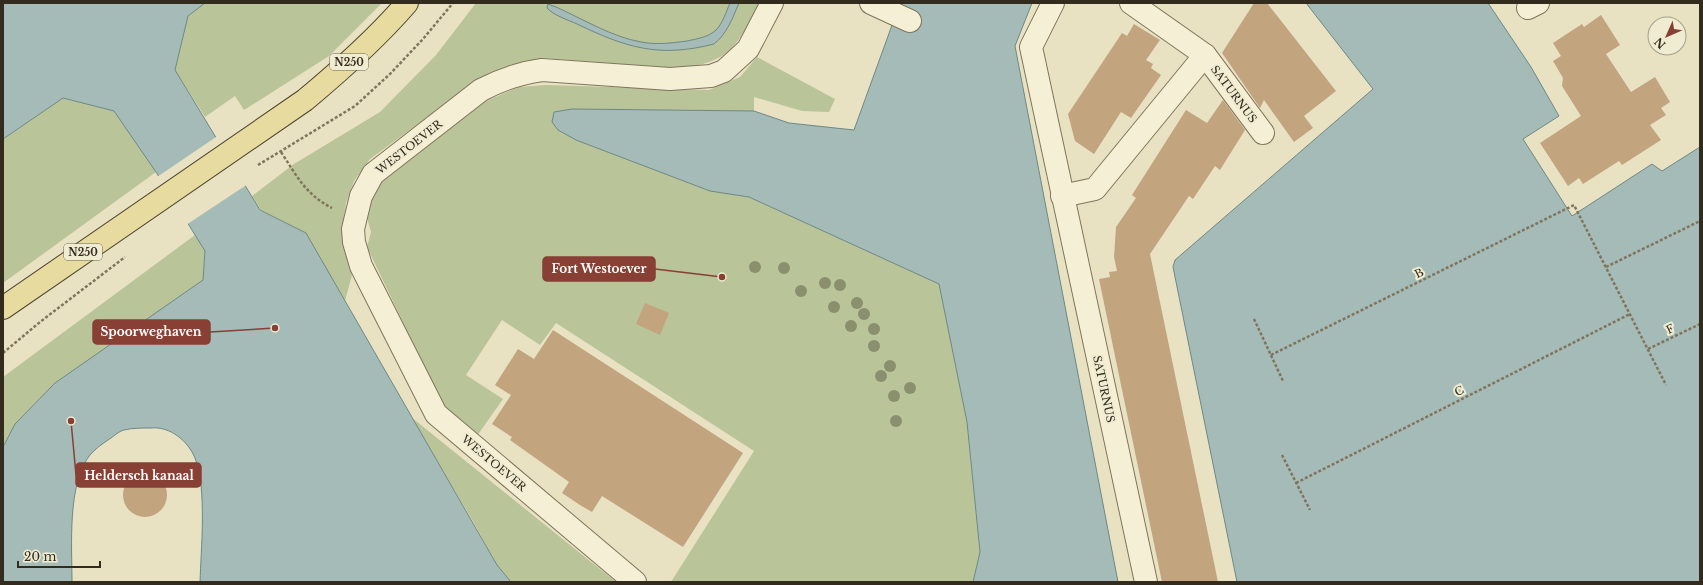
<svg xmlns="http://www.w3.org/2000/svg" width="1703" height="585" viewBox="0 0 1703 585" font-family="'Libre Baskerville',serif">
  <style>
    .green { fill: #b9c499 }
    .water { fill: #a5bbb8; stroke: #6d8885 }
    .pier { fill: #e8e2c3 }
    .building { fill: #c2a47e }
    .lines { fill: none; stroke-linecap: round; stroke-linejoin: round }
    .minor-casing { stroke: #80755c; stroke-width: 24 }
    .major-casing { stroke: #4e4330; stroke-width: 24 }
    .path { stroke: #80755c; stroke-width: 2.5; stroke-dasharray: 3 2; stroke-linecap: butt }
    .minor { stroke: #f4efd5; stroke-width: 22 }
    .major { stroke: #e7db9f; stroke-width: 22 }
    .tree { fill: #8a906d }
    .labels { text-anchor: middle; stroke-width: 4; stroke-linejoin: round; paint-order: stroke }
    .shield { fill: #f0ecd2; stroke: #6b6554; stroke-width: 1 }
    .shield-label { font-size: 10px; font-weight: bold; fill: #322b1e }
    .street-label { font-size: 11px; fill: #322b1e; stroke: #f0ecd2 }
    .leader { fill: none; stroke: #883f34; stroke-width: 1.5 }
    .callout-dot { fill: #883f34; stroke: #f0ecd2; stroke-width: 1.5 }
    .callout { fill: #883f34; stroke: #883f34; stroke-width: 1.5 }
    .callout-label { font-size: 12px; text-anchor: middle; font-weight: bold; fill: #fff }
  </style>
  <rect width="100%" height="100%" fill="#e8e2c3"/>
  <g class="green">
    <path d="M205 3H382L329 56 244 110 235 96 205 117 175 70 188 16Z"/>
    <path d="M476 3H759C738 45 729 64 678 68L544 58 514 65 478 80 370 159 354 181 346 203 343 226 345 253 352 275 345 301 306 233 261 210 252 196 294 164 380 112 436 55Z"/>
    <path d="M757 57 835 99 829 112 802 111 754 97V111L572 109 558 130 576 140 710 191 749 197 939 284 967 422 980 552 973 582H671L754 451 556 323 540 345 502 320 466 375 503 399 477 436 443 406 367 247 371 232 366 214 376 188 390 167 484 102 519 87 546 85 709 90 740 77Z"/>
    <path d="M63 98 114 111 156 172 3 283V139Z"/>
    <path d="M195 235 205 251 203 280 55 383 15 424 3 447V377Z"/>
    <path d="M411 417 616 582H511L497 565 474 523Z"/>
  </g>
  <g class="water">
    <path d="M3 3H205L188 16 175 70 260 210 306 233 497 565 511 582H200C201 550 207 487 195 458 188 441 170 426 151 428 142 428 132 428 124 430 119 431 113 437 108 440 102 444 95 449 90 455 67 484 72 546 72 582H3V447L15 424 55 383 203 280 205 251 156 172 114 111 63 98 3 139Z"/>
    <path d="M730 3H739C733 17 727 34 714 44 659 58 627 48 577 24 568 20 553 15 547 8L548 4 556 7C583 19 612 37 641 42 657 45 672 43 687 41 696 39 709 37 716 30 723 23 726 12 730 3Z"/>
    <path d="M900 3H1032L1015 46 1118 582H973L980 552 967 422 939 284 749 197 710 191 576 140 558 130 552 122 554 112 572 109 754 111 789 123 854 130Z"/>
    <path d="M1306 3H1488L1531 67 1559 116 1523 139 1572 216 1652 164 1662 171 1700 147V582H1237L1173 267 1175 260 1373 89Z"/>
  </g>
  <path class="pier" d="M219 135 248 184 186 225 157 177Z"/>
  <g class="building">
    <path d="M1254 3H1267L1336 91 1304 116 1313 128 1294 142 1264 100 1260 108 1222 53Z"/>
    <path d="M1601 15 1620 45 1606 54 1631 92 1655 77 1670 102 1661 108 1666 115 1650 125 1661 140 1622 165 1619 161 1583 184 1579 178 1568 186 1540 143 1581 116 1562 86 1563 78 1553 61 1561 56 1553 43 1582 24 1584 27Z"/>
    <path d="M1134 24 1160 40 1146 60 1153 64 1151 68 1161 75 1131 118 1121 112 1094 154 1075 141 1068 114 1122 33 1127 36Z"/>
    <path d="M1223 100 1245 130 1220 170 1215 166 1193 199 1189 196 1150 254 1218 582H1162L1099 279 1110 277 1109 272 1117 271 1114 257 1116 227 1136 198 1132 195 1186 110 1207 123Z"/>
    <path d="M645 303 669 313 660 335 636 324Z"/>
    <path d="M553 330 743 453 683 547 602 496 592 512 580 505 562 493 569 482 510 440 512 437 492 424 511 395 495 385 518 349 534 359Z"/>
    <circle cx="145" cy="495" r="22"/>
  </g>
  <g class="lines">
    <defs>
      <g id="minor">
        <path d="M871 3 910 21"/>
        <path d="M1053 3 1031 47 1146 582"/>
        <path d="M1131 3 1205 55 1263 133"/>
        <path d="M1528 8 1538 3"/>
        <path d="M1062 196 1095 189 1205 55"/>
        <path d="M635 582 436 414 361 266 354 242 353 229 361 196 373 174 481 90C502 79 519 73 542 70L670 79 711 76 724 71 748 49 772 3"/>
      </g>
      <path id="major" d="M3 308 305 100C341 70 376 39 407 3"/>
    </defs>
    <use href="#minor" class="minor-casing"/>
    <use href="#major" class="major-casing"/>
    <g class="path">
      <path d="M281 152C297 176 305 194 332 208"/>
      <path d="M258 165 355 106 390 74 423 39 453 3"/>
      <path d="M1606 267 1700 221"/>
      <path d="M1254 319 1283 381"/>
      <path d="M1648 349 1700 324"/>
      <path d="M3 353 40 322 125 257"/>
      <path d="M1271 355 1574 205 1666 385"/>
      <path d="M1282 455 1310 510"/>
      <path d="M1296 483 1630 314"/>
    </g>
    <use href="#minor" class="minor"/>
    <use href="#major" class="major"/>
  </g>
  <g class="tree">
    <circle cx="755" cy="267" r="6"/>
    <circle cx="784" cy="268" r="6"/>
    <circle cx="825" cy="283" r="6"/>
    <circle cx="840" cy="285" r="6"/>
    <circle cx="801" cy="291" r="6"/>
    <circle cx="857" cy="303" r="6"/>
    <circle cx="834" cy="307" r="6"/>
    <circle cx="864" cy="314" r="6"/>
    <circle cx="851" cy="326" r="6"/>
    <circle cx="874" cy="329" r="6"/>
    <circle cx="874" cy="346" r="6"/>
    <circle cx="890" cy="366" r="6"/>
    <circle cx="881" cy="376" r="6"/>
    <circle cx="910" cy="388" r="6"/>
    <circle cx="894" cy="396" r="6"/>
    <circle cx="896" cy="421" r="6"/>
  </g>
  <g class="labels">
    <g class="shield">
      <rect x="330" y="54" width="38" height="16" rx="3"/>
      <rect x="64" y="244" width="38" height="16" rx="3"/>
    </g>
    <g class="shield-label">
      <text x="349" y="66">N250</text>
      <text x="83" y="256">N250</text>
    </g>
    <g class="street-label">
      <text transform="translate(1234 94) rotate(53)" y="4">SATURNUS</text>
      <text transform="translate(409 147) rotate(-38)" y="4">WESTOEVER</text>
      <text transform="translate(1419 273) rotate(-26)" y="4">B</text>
      <text transform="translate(1670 329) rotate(-26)" y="4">F</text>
      <text transform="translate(1104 389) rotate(78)" y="4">SATURNUS</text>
      <text transform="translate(1459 391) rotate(-27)" y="4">C</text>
      <text transform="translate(494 463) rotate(40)" y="4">WESTOEVER</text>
    </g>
  </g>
  <path class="leader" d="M722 277L655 269M275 328L210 332M71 421L76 475"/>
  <g class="callout-dot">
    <circle cx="722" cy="277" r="4"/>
    <circle cx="275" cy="328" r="4"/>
    <circle cx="71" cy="421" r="4"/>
  </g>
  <g class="callout">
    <rect x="543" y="257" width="112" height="24" rx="4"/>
    <rect x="93" y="320" width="117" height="24" rx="4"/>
    <rect x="76" y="463" width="125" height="24" rx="4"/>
  </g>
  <g class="callout-label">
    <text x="599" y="273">Fort Westoever</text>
    <text x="151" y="336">Spoorweghaven</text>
    <text x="139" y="480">Heldersch kanaal</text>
  </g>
  <rect width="1703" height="585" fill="none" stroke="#322b1e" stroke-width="8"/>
  <g transform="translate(1667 36) rotate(225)"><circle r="19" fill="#f0ecd2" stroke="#a49f8a"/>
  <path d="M0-3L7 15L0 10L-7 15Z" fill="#883f34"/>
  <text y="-6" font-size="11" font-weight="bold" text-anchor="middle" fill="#322b1e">N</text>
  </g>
  <path d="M18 561v6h82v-6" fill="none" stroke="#322b1e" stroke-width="2"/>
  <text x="24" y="561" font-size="12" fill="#322b1e" stroke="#f0ecd2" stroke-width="3" paint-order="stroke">20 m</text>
</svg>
